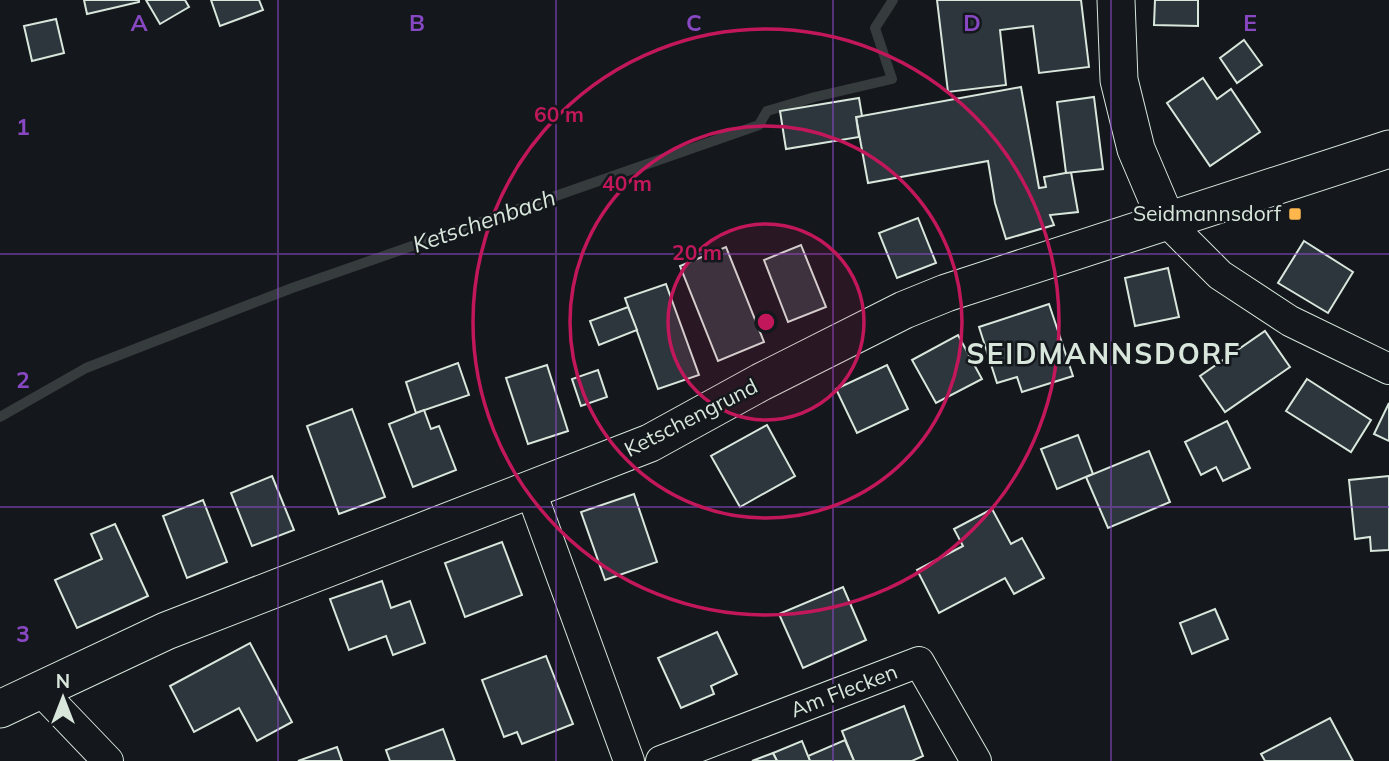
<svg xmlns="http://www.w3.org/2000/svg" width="1389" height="761" viewBox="0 0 1389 761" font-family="Mulish,sans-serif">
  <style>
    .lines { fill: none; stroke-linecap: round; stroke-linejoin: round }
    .stream { stroke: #363b3e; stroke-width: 10 }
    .building { fill: #2c363c; stroke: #d8e6dc; stroke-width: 2 }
    .minor-casing { stroke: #d8e6dc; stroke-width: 32 }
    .tertiary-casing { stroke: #d8e6dc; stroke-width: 39 }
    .minor { stroke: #14181c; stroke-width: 30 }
    .tertiary { stroke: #14181c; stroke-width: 37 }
    .grid { fill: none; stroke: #8948c3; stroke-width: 2; stroke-opacity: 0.55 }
    .ring { fill: none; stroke: #c2185b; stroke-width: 3.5 }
    .poi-dot { fill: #ffb74d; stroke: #14181c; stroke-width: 2.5 }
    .labels { text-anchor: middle; stroke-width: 5; stroke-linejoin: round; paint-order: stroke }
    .poi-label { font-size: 21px; fill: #d8e6dc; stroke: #14181c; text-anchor: end }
    .street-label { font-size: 21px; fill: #d8e6dc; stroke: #14181c }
    .water-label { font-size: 23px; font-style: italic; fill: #d8e6dc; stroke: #14181c }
    .district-label { font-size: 28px; font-weight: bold; letter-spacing: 2px; fill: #d8e6dc; stroke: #14181c }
    .grid-label { font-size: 23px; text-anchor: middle; font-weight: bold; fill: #8948c3; stroke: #14181c; stroke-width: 5; stroke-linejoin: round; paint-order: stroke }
    .centre { fill: #c2185b; stroke: #14181c; stroke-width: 3.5 }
    .ring-label { font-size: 21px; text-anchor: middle; font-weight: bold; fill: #c2185b; stroke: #14181c; stroke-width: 5; stroke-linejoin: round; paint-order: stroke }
  </style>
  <rect width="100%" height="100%" fill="#14181c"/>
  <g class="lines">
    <path class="stream" d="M0 417 86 368 292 288 759 125 767 111 815 97 892 79 875 28 893 0"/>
  </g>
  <g class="building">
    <path d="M84 0H139V2L87 14Z"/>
    <path d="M146 0H185L189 7 160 24Z"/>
    <path d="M211 0H259L263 10 220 26Z"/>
    <path d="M937 0H1081L1089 67 1039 73 1033 26 1000 30 1006 85 948 92Z"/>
    <path d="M1155 0H1198V26L1154 25Z"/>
    <path d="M56 19 64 53 32 61 24 26Z"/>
    <path d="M1244 40 1262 65 1237 83 1220 58Z"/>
    <path d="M1203 78 1217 99 1231 89 1260 132 1210 166 1167 103Z"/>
    <path d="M1021 87 1039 188 1046 187 1044 177 1071 172 1078 212 1050 215 1054 225 1006 239 995 203 988 161 868 183 856 117Z"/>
    <path d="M1094 97 1103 169 1066 173 1057 102Z"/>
    <path d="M859 98 862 116 856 117 859 137 786 149 780 111Z"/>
    <path d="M918 218 936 263 897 278 879 233Z"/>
    <path d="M1304 241 1353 272 1328 313 1278 283Z"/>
    <path d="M801 245 826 307 788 322 764 260Z"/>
    <path d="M726 247 764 342 718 361 680 266Z"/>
    <path d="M1168 268 1179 317 1135 326 1125 278Z"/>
    <path d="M666 284 699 375 658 389 625 298Z"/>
    <path d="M1049 304 1073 376 1022 392 1017 377 997 383 979 327Z"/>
    <path d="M628 307 637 330 599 345 590 321Z"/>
    <path d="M1265 331 1290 367 1225 412 1200 376Z"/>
    <path d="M958 335 982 379 936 403 912 360Z"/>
    <path d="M458 363 469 395 416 413 406 382Z"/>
    <path d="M547 365 568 431 528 444 506 378Z"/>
    <path d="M887 365 908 409 857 433 836 389Z"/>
    <path d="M598 370 607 397 581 406 572 379Z"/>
    <path d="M1307 379 1371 420 1351 452 1286 411Z"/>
    <path d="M1389 403V441L1374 434Z"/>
    <path d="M352 409 385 497 339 514 307 426Z"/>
    <path d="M424 410 431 429 439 426 456 470 413 487 389 424Z"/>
    <path d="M1227 421 1250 468 1223 481 1216 467 1201 475 1185 442Z"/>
    <path d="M767 425 795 476 740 507 711 456Z"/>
    <path d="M1078 435 1093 474 1057 489 1041 449Z"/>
    <path d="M1149 451 1170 502 1108 528 1086 477Z"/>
    <path d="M272 476 294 530 252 546 231 493Z"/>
    <path d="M1389 476V550L1371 551 1370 537 1355 539 1349 480Z"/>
    <path d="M634 494 657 562 605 580 581 512Z"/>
    <path d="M203 500 227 562 187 578 163 516Z"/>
    <path d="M992 509 1011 544 1022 538 1044 578 1014 594 1005 578 939 613 917 570 963 546 954 529Z"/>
    <path d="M115 524 148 596 77 628 55 580 102 559 91 534Z"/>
    <path d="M502 542 522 595 465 617 445 563Z"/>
    <path d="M382 581 391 608 410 601 425 643 393 655 386 636 349 650 330 599Z"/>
    <path d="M843 587 866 640 803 668 779 614Z"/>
    <path d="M1215 609 1228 639 1192 654 1180 623Z"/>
    <path d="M717 632 737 674 711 686 714 694 681 708 658 658Z"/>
    <path d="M250 643 292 722 257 741 239 708 194 732 170 686Z"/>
    <path d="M546 656 573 724 522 744 517 732 504 737 482 680Z"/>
    <path d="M904 706 923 756 912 761H854L842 731Z"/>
    <path d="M1330 718 1353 761H1265L1261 754Z"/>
    <path d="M443 729 455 761H390L386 750Z"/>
    <path d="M845 740 854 761H810L808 756Z"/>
    <path d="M802 741 810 761H777L773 753Z"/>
    <path d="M337 747 342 761H298Z"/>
    <path d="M773 753 777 761H752Z"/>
  </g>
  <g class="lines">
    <defs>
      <g id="minor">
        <path d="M1167 222 1220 275 1290 321 1389 369"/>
        <path d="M530 489 629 761"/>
        <path d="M39 689 108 761"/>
        <path d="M661 761 919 662 976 761"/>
      </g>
      <g id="tertiary">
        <path d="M1116 0 1119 80 1136 149 1167 222"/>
        <path d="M0 709 166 631 650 443 761 382 904 310 946 293 1389 149"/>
      </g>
    </defs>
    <use href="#minor" class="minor-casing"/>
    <use href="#tertiary" class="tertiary-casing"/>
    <use href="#minor" class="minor"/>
    <use href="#tertiary" class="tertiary"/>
  </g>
  <path class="grid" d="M278 0V761M556 0V761M833 0V761M1111 0V761M0 254H1389M0 507H1389"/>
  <circle cx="766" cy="322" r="98" fill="#c2185b" fill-opacity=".12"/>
  <g class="ring">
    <circle cx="766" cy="322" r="98"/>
    <circle cx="766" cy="322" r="196"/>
    <circle cx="766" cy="322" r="293"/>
  </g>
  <rect class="poi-dot" x="1288" y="207" width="14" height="14" rx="3.5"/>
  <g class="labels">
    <g class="poi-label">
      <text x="1281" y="221">Seidmannsdorf</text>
    </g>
    <g class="street-label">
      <text transform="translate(691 418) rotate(-27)" y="7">Ketschengrund</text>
      <text transform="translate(844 691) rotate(-21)" y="7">Am Flecken</text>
    </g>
    <g class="water-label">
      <text transform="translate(484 221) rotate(-19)" y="8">Ketschenbach</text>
    </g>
    <g class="district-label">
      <text x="1104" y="364">SEIDMANNSDORF</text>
    </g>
  </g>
  <g class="grid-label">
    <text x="139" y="31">A</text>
    <text x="417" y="31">B</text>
    <text x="694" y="31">C</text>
    <text x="972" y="31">D</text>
    <text x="1250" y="31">E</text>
    <text x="23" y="135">1</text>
    <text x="23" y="388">2</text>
    <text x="23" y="642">3</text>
  </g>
  <circle cx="766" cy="322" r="10" class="centre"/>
  <g class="ring-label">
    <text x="559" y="122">60 m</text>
    <text x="627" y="191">40 m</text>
    <text x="697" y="260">20 m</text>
  </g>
  <g transform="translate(63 698)" stroke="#14181c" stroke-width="5" paint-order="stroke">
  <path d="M0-5L12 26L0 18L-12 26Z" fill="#d8e6dc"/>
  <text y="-10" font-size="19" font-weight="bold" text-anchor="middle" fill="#d8e6dc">N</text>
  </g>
</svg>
